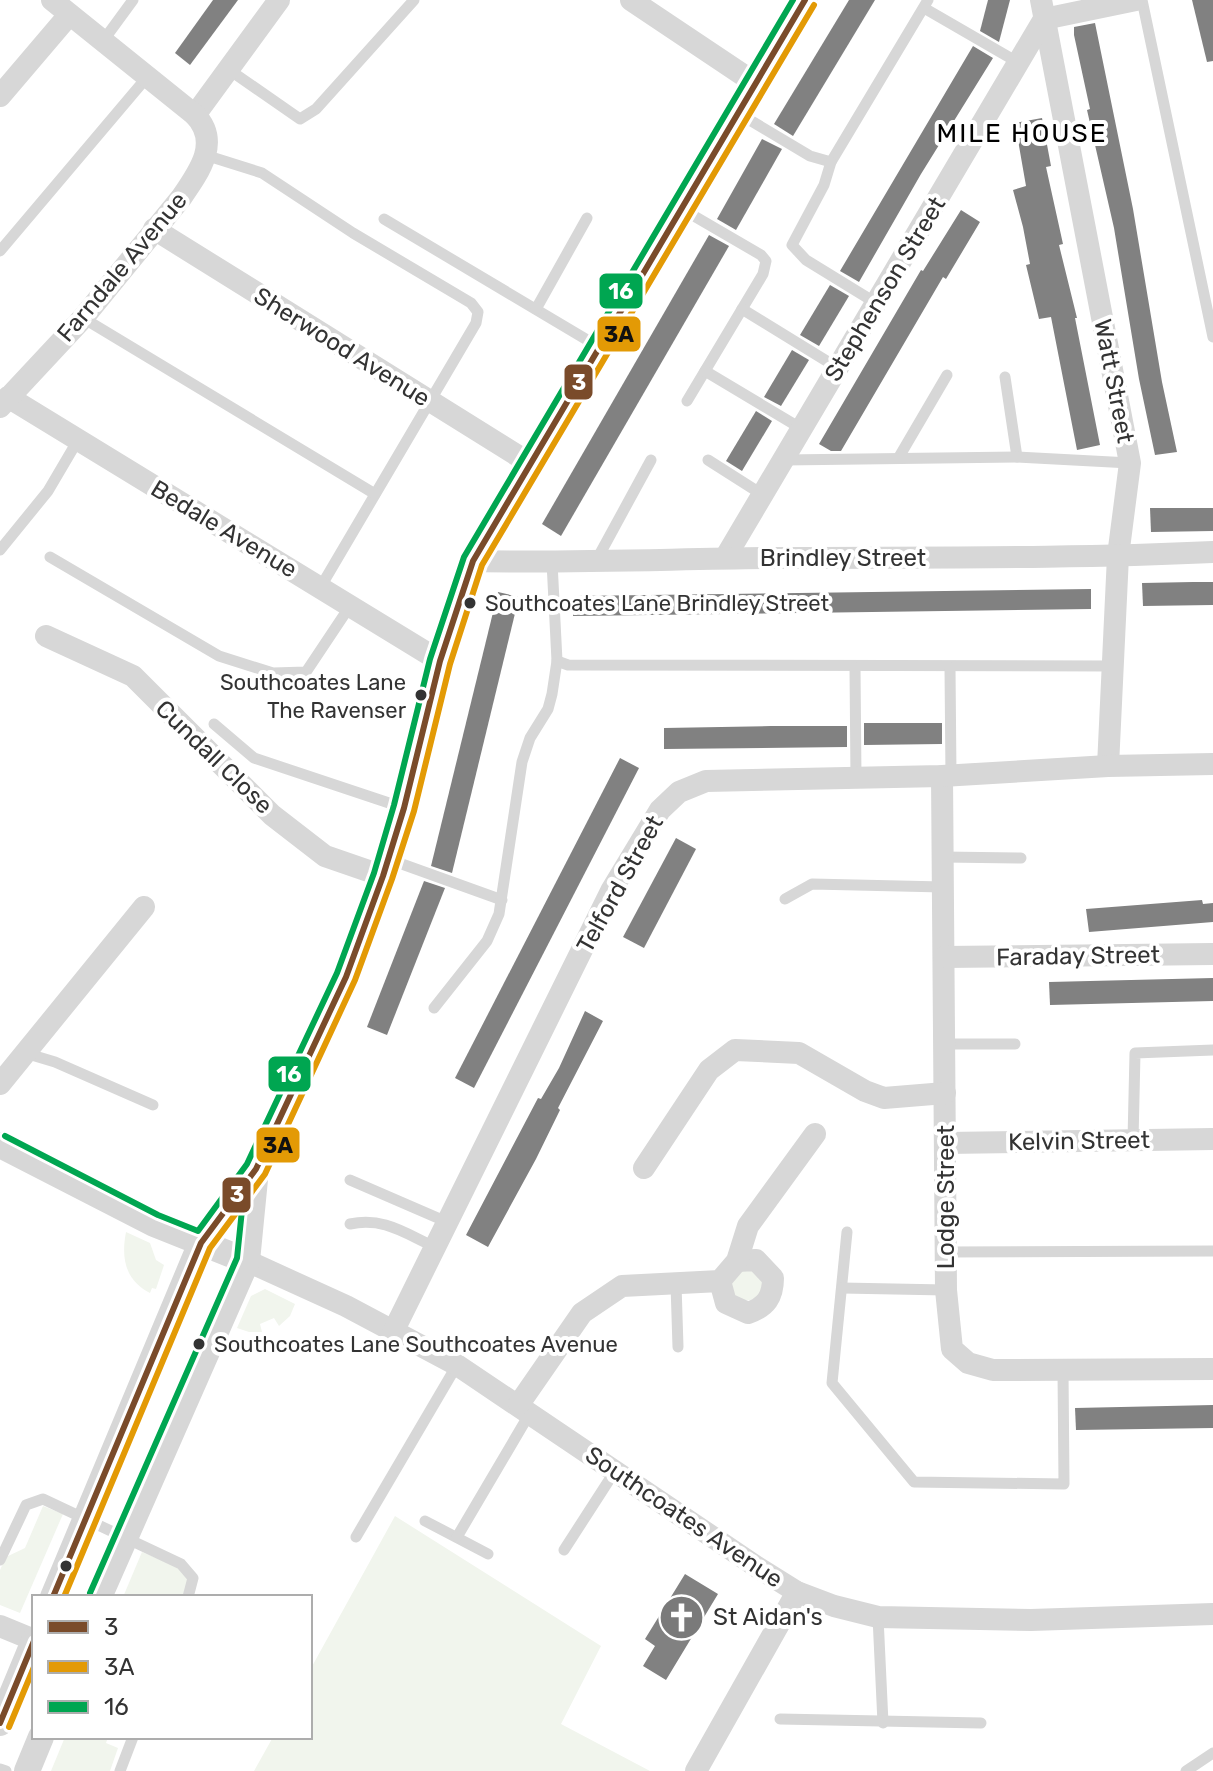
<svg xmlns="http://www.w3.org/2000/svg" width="1213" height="1771" viewBox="0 0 1213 1771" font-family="Rubik,sans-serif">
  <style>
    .green { fill: #f1f5ed }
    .building { fill: #818181 }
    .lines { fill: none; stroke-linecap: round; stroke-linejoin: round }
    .service { stroke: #d7d7d7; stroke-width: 11 }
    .minor { stroke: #d7d7d7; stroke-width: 22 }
    .tertiary { stroke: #d7d7d7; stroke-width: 26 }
    .bus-1-casing { stroke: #fff; stroke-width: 12 }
    .bus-2-casing { stroke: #fff; stroke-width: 12 }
    .bus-3-casing { stroke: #fff; stroke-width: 12 }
    .bus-1 { stroke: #7a4b2a; stroke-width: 6 }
    .bus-2 { stroke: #e39a05; stroke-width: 6 }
    .bus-3 { stroke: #00a651; stroke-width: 6 }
    .bus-dot { fill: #333; stroke: #fff; stroke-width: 3 }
    .labels { text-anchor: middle; stroke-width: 8; stroke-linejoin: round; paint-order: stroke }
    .bus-label { font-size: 22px; fill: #333; stroke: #fff; text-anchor: start }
    .street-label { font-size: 24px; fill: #333; stroke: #fff }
    .poi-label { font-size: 24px; fill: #333; stroke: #fff; text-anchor: start }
    .neighbourhood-label { font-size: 26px; letter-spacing: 2px; fill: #000; stroke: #fff }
    .line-badge { stroke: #fff; stroke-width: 3 }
    .badge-label { font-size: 22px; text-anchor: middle; font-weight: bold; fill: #fff }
    .pale-badge-label { font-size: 22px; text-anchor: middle; font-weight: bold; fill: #111 }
  </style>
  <rect width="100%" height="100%" fill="#fff"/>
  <g class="green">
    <path d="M126 1232 150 1243 156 1260 164 1265 156 1289 152 1288 150 1293C125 1280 121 1258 126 1232Z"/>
    <path d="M742 1266 762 1273V1295C749 1302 745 1302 733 1295L731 1275Z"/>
    <path d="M265 1289 295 1304 290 1316 279 1326 274 1318 260 1324 262 1332H249L237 1328 251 1296Z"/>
    <path d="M43 1506 63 1514 20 1613 0 1605V1570L6 1557 25 1548Z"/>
    <path d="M395 1516 601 1646 561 1724 650 1771H254L273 1737H310V1670Z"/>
    <path d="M142 1552 178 1567 188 1578 184 1594 178 1597 170 1594 168 1597H123Z"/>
    <path d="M65 1737H108L106 1743 118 1748 110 1771H51Z"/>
  </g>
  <g class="building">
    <path d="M213 0H238L190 65 175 53Z"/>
    <path d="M849 0H875L793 136 774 124Z"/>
    <path d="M988 0H1010L999 42 980 31Z"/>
    <path d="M1192 0H1213V61L1207 62Z"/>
    <path d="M1095 23 1133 209 1162 382 1177 452 1155 455 1139 379 1114 228 1087 110 1090 109 1074 35V27Z"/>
    <path d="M973 46 993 58 921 174 859 282 840 271Z"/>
    <path d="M1042 118 1051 166 1046 167 1063 244 1059 245 1077 318H1075L1100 445 1077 450 1051 317 1039 319 1026 265 1030 264 1023 227 1013 190 1026 186 1015 123Z"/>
    <path d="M762 139 782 149 736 230 717 219Z"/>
    <path d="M961 210 980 222 946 279 943 277 841 451H831L819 444 921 270 923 271Z"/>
    <path d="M709 235 729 246 561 536 542 524Z"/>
    <path d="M830 285 849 296 819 346 800 335Z"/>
    <path d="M792 350 809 360 781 406 764 397Z"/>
    <path d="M756 411 772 421 742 471 726 461Z"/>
    <path d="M1150 508H1213V531L1151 532Z"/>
    <path d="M1193 582H1213V605L1143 606 1142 583Z"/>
    <path d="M1091 589V609L573 616V596Z"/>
    <path d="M498 592 519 597 452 873 431 866Z"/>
    <path d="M864 723H942V744L864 745Z"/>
    <path d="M771 726H847V747L664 749V728Z"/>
    <path d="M620 758 639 768 474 1088 455 1078Z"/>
    <path d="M676 838 696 849 644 948 623 937Z"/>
    <path d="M424 881 445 888 387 1035 367 1027Z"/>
    <path d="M1202 900 1203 904 1213 903V922L1089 932 1086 909Z"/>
    <path d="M1213 978V1001L1050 1005 1049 982Z"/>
    <path d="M585 1011 603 1021 558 1108 560 1110 536 1159 488 1247 466 1235 538 1098 541 1099 559 1068Z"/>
    <path d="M1213 1405V1428L1076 1430 1075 1408Z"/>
    <path d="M685 1574 718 1594 666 1680 643 1666 655 1646 645 1639Z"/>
  </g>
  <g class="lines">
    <g class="service">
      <path d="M1142 0 1213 337"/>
      <path d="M924 8 1019 63"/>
      <path d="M103 41 133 0"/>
      <path d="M228 69 300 119 316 109 414 0"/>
      <path d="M738 113 810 156 831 162 928 0"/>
      <path d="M205 155 262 173 353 233 471 303 478 312 476 323 320 588"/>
      <path d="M831 162 824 185 792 245 806 260 876 303"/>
      <path d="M682 209 761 255 766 261 763 274 687 401"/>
      <path d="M384 219 599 347"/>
      <path d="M0 251 148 76"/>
      <path d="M536 309 587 218"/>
      <path d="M742 309 838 368"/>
      <path d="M83 318 375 494"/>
      <path d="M705 371 802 429"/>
      <path d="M1005 377 1017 457"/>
      <path d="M899 457 947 375"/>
      <path d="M708 460 763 495"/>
      <path d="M784 460 1017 457 1130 463"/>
      <path d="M0 550 48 491 78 440"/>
      <path d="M50 557 219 656 273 673 306 672 350 606"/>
      <path d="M596 561 651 460"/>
      <path d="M557 661 568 665 1113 666"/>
      <path d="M855 668 856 778"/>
      <path d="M950 668 951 776"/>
      <path d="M214 724 254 758 404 808"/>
      <path d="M943 857 1021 858"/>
      <path d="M388 859 502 900"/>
      <path d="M785 899 812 884 943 887"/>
      <path d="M434 1008 487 941 499 914 522 762 530 738 548 709 552 694 557 661 552 562"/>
      <path d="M944 1044H1015"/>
      <path d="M25 1053 55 1062 153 1105"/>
      <path d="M1133 1140 1135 1053 1213 1050"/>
      <path d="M350 1180 447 1222"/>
      <path d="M350 1224C384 1217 404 1233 435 1247"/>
      <path d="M847 1232 832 1383 914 1482 1064 1484 1063 1370"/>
      <path d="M947 1252 1213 1251"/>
      <path d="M676 1284 678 1347"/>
      <path d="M842 1288 946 1290"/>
      <path d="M425 1521 488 1554"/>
      <path d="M356 1537 457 1365"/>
      <path d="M457 1537 530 1413"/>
      <path d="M564 1550 615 1471"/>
      <path d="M0 1560 26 1505 43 1499 181 1564 193 1578 188 1597"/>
      <path d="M878 1617 883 1723"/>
      <path d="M780 1719 981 1723"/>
      <path d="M0 1769 6 1771"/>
      <path d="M120 1771 133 1737"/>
      <path d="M1186 1771 1213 1753"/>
    </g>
    <g class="minor">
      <path d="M631 0 755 83"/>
      <path d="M1041 0 1130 463 1118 556 1108 766"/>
      <path d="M0 96 69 15"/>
      <path d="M195 115 279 0"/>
      <path d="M154 229 531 464"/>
      <path d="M8 397 440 661"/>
      <path d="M0 407 83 318 181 198C199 172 221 142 195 115L52 0"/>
      <path d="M725 558 1044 19 1136 0"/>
      <path d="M473 561C572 563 671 559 770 558 918 557 1065 559 1213 552"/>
      <path d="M46 636 133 676 272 815 325 856 383 876"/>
      <path d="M942 776 946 1290 952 1349 968 1363 993 1370 1213 1369"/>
      <path d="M944 957 1213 954"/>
      <path d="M0 1084 144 907"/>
      <path d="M946 1143 1213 1139"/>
      <path d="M644 1168 709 1070 735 1050 799 1053 865 1091 884 1098 945 1093"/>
      <path d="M247 1261 346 1306 457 1365 757 1567 797 1592 834 1606 878 1617 1031 1620 1213 1614"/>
      <path d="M720 1281 726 1303 748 1313C766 1307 773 1297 773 1278L756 1260 737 1261"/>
      <path d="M393 1332 611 891 660 810 679 792 706 781 942 776 1108 766 1213 764"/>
      <path d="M519 1404 582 1313 622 1286 720 1281 737 1261 748 1226 815 1134"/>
      <path d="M0 1626 34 1640"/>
      <path d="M696 1771 797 1592"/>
    </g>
    <g class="tertiary">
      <path d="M0 1145 154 1224 247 1261"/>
      <path d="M53 1597 201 1243 256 1169 346 977 383 876 404 808 440 661 473 561 805 0"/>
      <path d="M99 1597 247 1261 256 1169"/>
      <path d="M0 1723 34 1641"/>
      <path d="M27 1771 41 1737"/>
    </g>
    <defs>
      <g id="bus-1">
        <path d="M53 1597 201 1243 256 1169 346 977 383 876 404 808 440 661 473 561 805 0"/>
        <path d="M0 1723 34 1641"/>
      </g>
      <g id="bus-2">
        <path d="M64 1597 210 1248 265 1174 355 980 392 879 414 811 450 664 482 565 814 5"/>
        <path d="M9 1727 34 1667"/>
      </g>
      <g id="bus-3">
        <path d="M5 1136 158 1215 198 1231 247 1164 337 973 374 873 394 805 430 659 464 557 793 0"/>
        <path d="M90 1593 237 1258 245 1181"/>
      </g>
    </defs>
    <use href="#bus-1" class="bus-1-casing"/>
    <use href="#bus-2" class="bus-2-casing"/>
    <use href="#bus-3" class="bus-3-casing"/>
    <use href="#bus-1" class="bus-1"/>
    <use href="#bus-2" class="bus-2"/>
    <use href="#bus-3" class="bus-3"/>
  </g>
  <defs>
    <symbol id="church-disc" viewBox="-11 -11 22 22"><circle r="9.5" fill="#7a7a7a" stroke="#fff"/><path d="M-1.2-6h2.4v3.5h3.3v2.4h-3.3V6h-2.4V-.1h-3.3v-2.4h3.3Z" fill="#fff"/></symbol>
  </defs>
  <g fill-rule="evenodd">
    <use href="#church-disc" x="656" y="1592" width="51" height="51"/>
  </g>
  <g class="bus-dot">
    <circle cx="470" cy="603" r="7"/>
    <circle cx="421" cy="695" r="7"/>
    <circle cx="199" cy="1344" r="7"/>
    <circle cx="66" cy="1566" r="7"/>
  </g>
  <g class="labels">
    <g class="bus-label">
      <text x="485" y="611">Southcoates Lane Brindley Street</text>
      <text x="406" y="690" text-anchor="end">Southcoates Lane<tspan x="406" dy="28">The Ravenser</tspan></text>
      <text x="214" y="1352">Southcoates Lane Southcoates Avenue</text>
    </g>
    <g class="street-label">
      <text transform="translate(122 267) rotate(-50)" y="8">Farndale Avenue</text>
      <text transform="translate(885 289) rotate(-59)" y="8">Stephenson Street</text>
      <text transform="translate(342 347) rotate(32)" y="8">Sherwood Avenue</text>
      <text transform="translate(1114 381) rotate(79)" y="8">Watt Street</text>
      <text transform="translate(224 529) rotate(31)" y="8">Bedale Avenue</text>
      <text x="843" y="566">Brindley Street</text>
      <text transform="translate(214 757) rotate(44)" y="8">Cundall Close</text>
      <text transform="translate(620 884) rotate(-61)" y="8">Telford Street</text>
      <text transform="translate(1078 956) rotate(-1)" y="8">Faraday Street</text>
      <text transform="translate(1079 1141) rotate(-1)" y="8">Kelvin Street</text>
      <text transform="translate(946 1197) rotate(-90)" y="8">Lodge Street</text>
      <text transform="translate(684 1517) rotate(34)" y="8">Southcoates Avenue</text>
    </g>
    <g class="poi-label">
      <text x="713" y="1625">St Aidan's</text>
    </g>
    <g class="neighbourhood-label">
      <text x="1022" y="142">MILE HOUSE</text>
    </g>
  </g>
  <g class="line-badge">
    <rect x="598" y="272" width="46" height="38" rx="8" fill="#00a651"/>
    <rect x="596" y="315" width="46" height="38" rx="8" fill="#e39a05"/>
    <rect x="563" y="363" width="31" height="38" rx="8" fill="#7a4b2a"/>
    <rect x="267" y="1055" width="45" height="38" rx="8" fill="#00a651"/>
    <rect x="255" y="1126" width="46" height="38" rx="8" fill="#e39a05"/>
    <rect x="221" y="1176" width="31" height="38" rx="8" fill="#7a4b2a"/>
  </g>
  <g class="badge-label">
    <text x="621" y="299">16</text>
    <text x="579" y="390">3</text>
    <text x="289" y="1082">16</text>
    <text x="237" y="1202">3</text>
  </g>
  <g class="pale-badge-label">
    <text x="619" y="342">3A</text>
    <text x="278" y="1153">3A</text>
  </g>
  <rect x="32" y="1595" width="280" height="144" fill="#ffffff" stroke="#adadad" stroke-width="2"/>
  <rect x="48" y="1621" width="40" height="12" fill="#7a4b2a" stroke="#adadad" stroke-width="2"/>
  <text x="104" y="1635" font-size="24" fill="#333333">3</text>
  <rect x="48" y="1661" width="40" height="12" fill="#e39a05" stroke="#adadad" stroke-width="2"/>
  <text x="104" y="1675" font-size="24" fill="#333333">3A</text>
  <rect x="48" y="1701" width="40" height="12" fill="#00a651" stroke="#adadad" stroke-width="2"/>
  <text x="104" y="1715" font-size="24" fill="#333333">16</text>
</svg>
